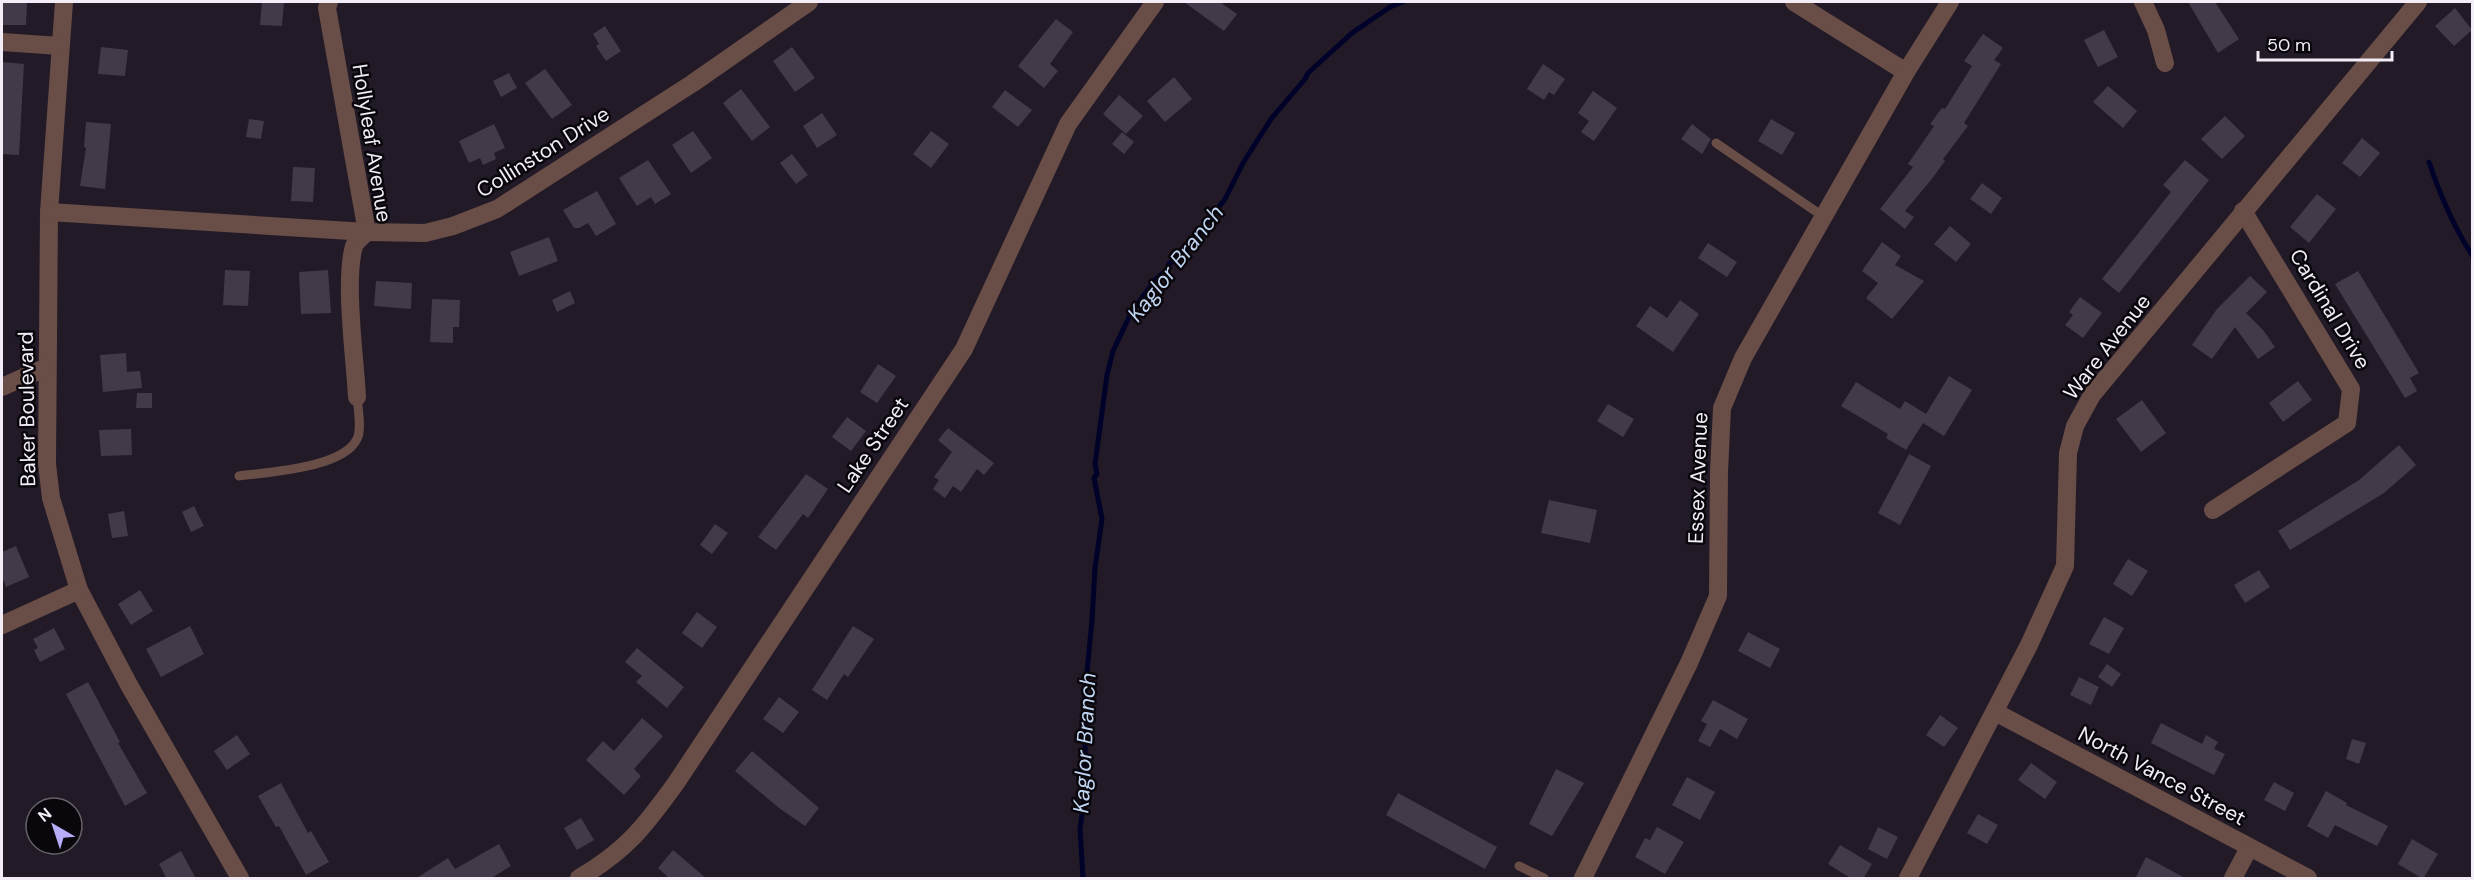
<svg xmlns="http://www.w3.org/2000/svg" width="2474" height="880" viewBox="0 0 2474 880" font-family="'DM Sans',sans-serif">
  <style>
    .lines { fill: none; stroke-linecap: round; stroke-linejoin: round }
    .stream { stroke: #00022a; stroke-width: 5 }
    .building { fill: #423a48 }
    .service { stroke: #694d47; stroke-width: 9 }
    .minor { stroke: #694d47; stroke-width: 18 }
    .labels { text-anchor: middle; stroke-width: 5; stroke-linejoin: round; paint-order: stroke }
    .street-label { font-size: 21px; fill: #f2edf6; stroke: #0a070c }
    .water-label { font-size: 22px; font-style: italic; fill: #c0d5f2; stroke: #0a070c }
  </style>
  <rect width="100%" height="100%" fill="#221a27"/>
  <g class="lines">
    <g class="stream">
      <path d="M2429 162C2440 195 2454 227 2472 255"/>
      <path d="M1083 878 1080 829 1086 786 1084 704 1092 620 1095 568 1102 519 1094 478 1097 474 1095 464 1107 375 1113 351 1132 311 1156 279 1166 271 1169 264 1184 252 1225 199 1243 163 1271 119 1305 79 1308 73 1352 33 1390 7 1403 2"/>
    </g>
  </g>
  <g class="building">
    <path d="M2 2H27L26 25H2Z"/>
    <path d="M262 2H284L282 26 260 25Z"/>
    <path d="M1184 2H1220L1237 14 1224 31Z"/>
    <path d="M2188 2H2215L2239 39 2218 53Z"/>
    <path d="M2455 8 2472 30 2454 46 2435 26Z"/>
    <path d="M1056 19 1073 32 1050 64 1058 71 1044 88 1018 66Z"/>
    <path d="M605 26 621 51 606 61 596 46 599 44 593 34Z"/>
    <path d="M2104 30 2118 57 2098 67 2084 40Z"/>
    <path d="M1983 34 2003 48 1994 60 2001 64 1964 123 1968 126 1943 159 1945 161 1931 180 1905 211 1914 217 1905 229 1880 209 1913 167 1908 164 1934 126 1930 124 1942 108 1945 109 1972 66 1964 61Z"/>
    <path d="M101 47 128 50 125 76 98 74Z"/>
    <path d="M792 47 815 78 795 92 773 61Z"/>
    <path d="M2 62 24 64 19 155 2 154Z"/>
    <path d="M1543 64 1565 79 1554 95 1549 92 1544 100 1527 89Z"/>
    <path d="M545 69 572 105 552 119 525 83Z"/>
    <path d="M509 73 517 88 501 97 493 81Z"/>
    <path d="M1174 77 1192 99 1165 122 1147 101Z"/>
    <path d="M2108 86 2137 111 2123 128 2093 102Z"/>
    <path d="M741 89 770 127 752 141 723 103Z"/>
    <path d="M1005 90 1032 110 1018 127 992 107Z"/>
    <path d="M1593 91 1617 108 1594 141 1581 132 1589 121 1578 113Z"/>
    <path d="M1119 95 1143 116 1126 134 1103 114Z"/>
    <path d="M822 113 837 135 817 148 803 126Z"/>
    <path d="M2225 116 2245 136 2222 159 2201 139Z"/>
    <path d="M249 119 264 121 261 139 246 137Z"/>
    <path d="M1771 119 1795 133 1782 155 1758 141Z"/>
    <path d="M86 122 111 124 105 189 80 186 86 148 84 147Z"/>
    <path d="M494 124 505 148 494 153 496 159 483 165 480 158 469 163 459 141Z"/>
    <path d="M1692 124 1711 139 1702 154 1681 139Z"/>
    <path d="M693 131 712 158 691 173 672 145Z"/>
    <path d="M931 131 949 144 931 168 913 154Z"/>
    <path d="M1122 132 1134 142 1124 154 1112 144Z"/>
    <path d="M2362 138 2380 153 2360 177 2342 163Z"/>
    <path d="M792 154 808 175 796 184 780 163Z"/>
    <path d="M648 160 671 194 655 204 651 197 637 206 619 178Z"/>
    <path d="M2185 160 2209 180 2119 293 2102 279 2171 192 2163 185Z"/>
    <path d="M293 167 315 168 313 202 291 201Z"/>
    <path d="M1982 183 2002 198 1991 214 1970 199Z"/>
    <path d="M597 191 616 224 596 236 588 223 579 228H574L563 210Z"/>
    <path d="M2317 194 2336 209 2309 243 2290 227Z"/>
    <path d="M1950 226 1971 244 1956 262 1934 244Z"/>
    <path d="M549 237 558 261 519 276 510 252Z"/>
    <path d="M1882 242 1901 256 1895 265 1924 281 1892 319 1866 298 1878 283 1862 271Z"/>
    <path d="M1708 243 1737 262 1727 277 1698 258Z"/>
    <path d="M225 270 250 271 248 306 223 305Z"/>
    <path d="M328 270 331 313 301 314 299 272Z"/>
    <path d="M2358 271 2419 373 2410 378 2417 391 2405 398 2335 284Z"/>
    <path d="M2250 276 2267 292 2246 313 2263 330 2275 347 2258 359 2235 327 2212 359 2192 345 2217 309Z"/>
    <path d="M376 281 412 283 411 309 374 306Z"/>
    <path d="M570 291 575 303 557 312 552 300Z"/>
    <path d="M2080 297 2102 313 2083 338 2065 325 2073 315 2069 312Z"/>
    <path d="M432 299 460 300 459 327H453V343L430 342Z"/>
    <path d="M1680 300 1699 314 1673 352 1636 326 1650 306 1667 318Z"/>
    <path d="M126 353 127 372 140 371 142 388 103 392 100 355Z"/>
    <path d="M878 364 896 376 877 403 860 392Z"/>
    <path d="M1949 376 1972 390 1944 436 1923 423 1906 450 1886 438 1888 434 1841 406 1856 382 1900 409 1905 401 1926 414Z"/>
    <path d="M2298 381 2312 400 2283 422 2269 403Z"/>
    <path d="M137 393H152V408H136Z"/>
    <path d="M2142 400 2166 433 2141 452 2116 419Z"/>
    <path d="M1608 404 1634 419 1623 437 1597 421Z"/>
    <path d="M847 417 866 431 851 451 832 437Z"/>
    <path d="M948 428 994 463 984 475 977 469 961 492 953 486 945 498 933 489 939 480 934 477 952 452 938 440Z"/>
    <path d="M131 429 132 455 101 456 99 430Z"/>
    <path d="M2399 445 2416 465 2384 493 2290 550 2278 531 2359 480Z"/>
    <path d="M1909 454 1931 466 1900 525 1878 513Z"/>
    <path d="M806 474 828 489 808 518 803 514 776 550 758 537Z"/>
    <path d="M1549 500 1597 510 1590 543 1541 533Z"/>
    <path d="M194 506 204 526 191 532 182 512Z"/>
    <path d="M124 511 128 536 112 538 108 514Z"/>
    <path d="M715 524 728 533 712 554 700 545Z"/>
    <path d="M16 546 29 577 6 587 2 576V552Z"/>
    <path d="M2128 559 2148 571 2132 596 2113 584Z"/>
    <path d="M2259 570 2270 587 2245 603 2234 585Z"/>
    <path d="M140 590 153 611 131 625 118 604Z"/>
    <path d="M697 612 717 627 702 648 682 633Z"/>
    <path d="M2104 617 2124 628 2109 654 2089 644Z"/>
    <path d="M190 626 204 654 161 677 146 649Z"/>
    <path d="M853 626 874 639 848 677 844 674 827 700 812 690Z"/>
    <path d="M54 628 65 649 40 662 34 650 38 648 33 639Z"/>
    <path d="M1748 632 1780 649 1770 668 1738 651Z"/>
    <path d="M637 648 684 687 667 708 636 682 642 676 625 662Z"/>
    <path d="M2107 664 2121 674 2112 687 2098 677Z"/>
    <path d="M2079 677 2099 687 2091 705 2070 695Z"/>
    <path d="M88 682 120 742 118 743 147 793 125 806 66 694Z"/>
    <path d="M779 697 799 712 783 733 763 719Z"/>
    <path d="M1713 700 1748 719 1737 739 1720 729 1710 747 1698 741 1707 724 1701 721Z"/>
    <path d="M1940 715 1958 728 1944 747 1926 735Z"/>
    <path d="M642 718 663 736 634 769 641 776 624 795 586 760 603 741 614 751Z"/>
    <path d="M2161 723 2202 744 2206 735 2218 742 2214 749 2225 754 2214 775 2151 743Z"/>
    <path d="M237 735 250 754 227 770 214 751Z"/>
    <path d="M2352 739 2366 743 2359 764 2346 759Z"/>
    <path d="M752 751 819 808 805 826 779 808 735 771Z"/>
    <path d="M2031 763 2057 782 2045 799 2018 780Z"/>
    <path d="M1556 769 1584 783 1552 836 1529 824Z"/>
    <path d="M1687 777 1715 792 1700 820 1672 805Z"/>
    <path d="M2274 782 2294 793 2285 811 2264 800Z"/>
    <path d="M281 783 308 833 311 831 329 862 306 875 279 826 276 827 258 796Z"/>
    <path d="M2326 791 2347 803 2346 805 2388 826 2377 846 2335 825 2328 838 2307 826Z"/>
    <path d="M1398 793 1497 847 1485 869 1386 815Z"/>
    <path d="M1978 814 1998 825 1987 844 1967 833Z"/>
    <path d="M581 818 594 840 577 850 564 828Z"/>
    <path d="M1657 827 1684 842 1665 874 1635 857 1645 838 1650 840Z"/>
    <path d="M1878 827 1898 837 1887 859 1868 849Z"/>
    <path d="M2412 839 2438 854 2423 879 2398 864Z"/>
    <path d="M499 844 511 866 490 879H415L448 858 455 869Z"/>
    <path d="M1840 845 1872 864 1863 879H1852L1828 864Z"/>
    <path d="M673 850 707 879H670L658 868Z"/>
    <path d="M181 851 196 879H167L159 864Z"/>
    <path d="M2146 857 2187 879H2135Z"/>
  </g>
  <g class="lines">
    <g class="service">
      <path d="M1716 143 1824 217"/>
      <path d="M239 476C269 472 343 468 357 439 362 430 358 409 357 397"/>
      <path d="M1519 866 1544 878"/>
    </g>
    <g class="minor">
      <path d="M64 2 49 212 47 464 51 498 79 590 129 685 240 878"/>
      <path d="M329 2 327 8 367 232C363 236 356 241 354 246 344 281 355 358 357 397"/>
      <path d="M1794 2 1906 72"/>
      <path d="M2143 2 2156 30 2165 63"/>
      <path d="M2 42 60 46"/>
      <path d="M49 212 367 232 425 233 453 226 497 209 693 83 809 2"/>
      <path d="M2 387 47 367"/>
      <path d="M2213 510 2347 423 2351 389 2243 211"/>
      <path d="M2 625 79 590"/>
      <path d="M1995 712 2308 878"/>
      <path d="M579 878C626 851 645 826 676 783L964 349 1068 124 1155 2"/>
      <path d="M1583 878 1689 663 1718 596 1719 472 1722 408 1743 358 1906 72 1950 2"/>
      <path d="M1908 878 2029 645 2065 566 2068 453 2075 426 2092 395 2418 2"/>
      <path d="M2233 878 2249 848"/>
    </g>
  </g>
  <g class="labels">
    <g class="street-label">
      <text transform="translate(372 143) rotate(81)" y="7">Hollyleaf Avenue</text>
      <text transform="translate(543 152) rotate(-32)" y="7">Collinston Drive</text>
      <text transform="translate(2330 309) rotate(59)" y="7">Cardinal Drive</text>
      <text transform="translate(2107 347) rotate(-52)" y="7">Ware Avenue</text>
      <text transform="translate(27 409) rotate(-91)" y="7">Baker Boulevard</text>
      <text transform="translate(873 445) rotate(-56)" y="7">Lake Street</text>
      <text transform="translate(1698 478) rotate(-88)" y="7">Essex Avenue</text>
      <text transform="translate(2162 776) rotate(28)" y="7">North Vance Street</text>
    </g>
    <g class="water-label">
      <text transform="translate(1175 263) rotate(-52)" y="8">Kaglor Branch</text>
      <text transform="translate(1084 743) rotate(-87)" y="8">Kaglor Branch</text>
    </g>
  </g>
  <rect width="2474" height="880" fill="none" stroke="#f2edf6" stroke-width="6"/>
  <g transform="translate(54 826) rotate(321)"><circle r="28" fill="#0a070c" stroke="#67636a" stroke-width="1.5"/>
  <path d="M0-4.5L10 22L0 15L-10 22Z" fill="#b6acf8"/>
  <text y="-9" font-size="16" font-weight="bold" text-anchor="middle" fill="#f2edf6">N</text>
  </g>
  <path d="M2258 51v9h134v-9" fill="none" stroke="#f2edf6" stroke-width="3"/>
  <text x="2267" y="51" font-size="18" fill="#f2edf6" stroke="#0a070c" stroke-width="4.5" paint-order="stroke">50 m</text>
</svg>
